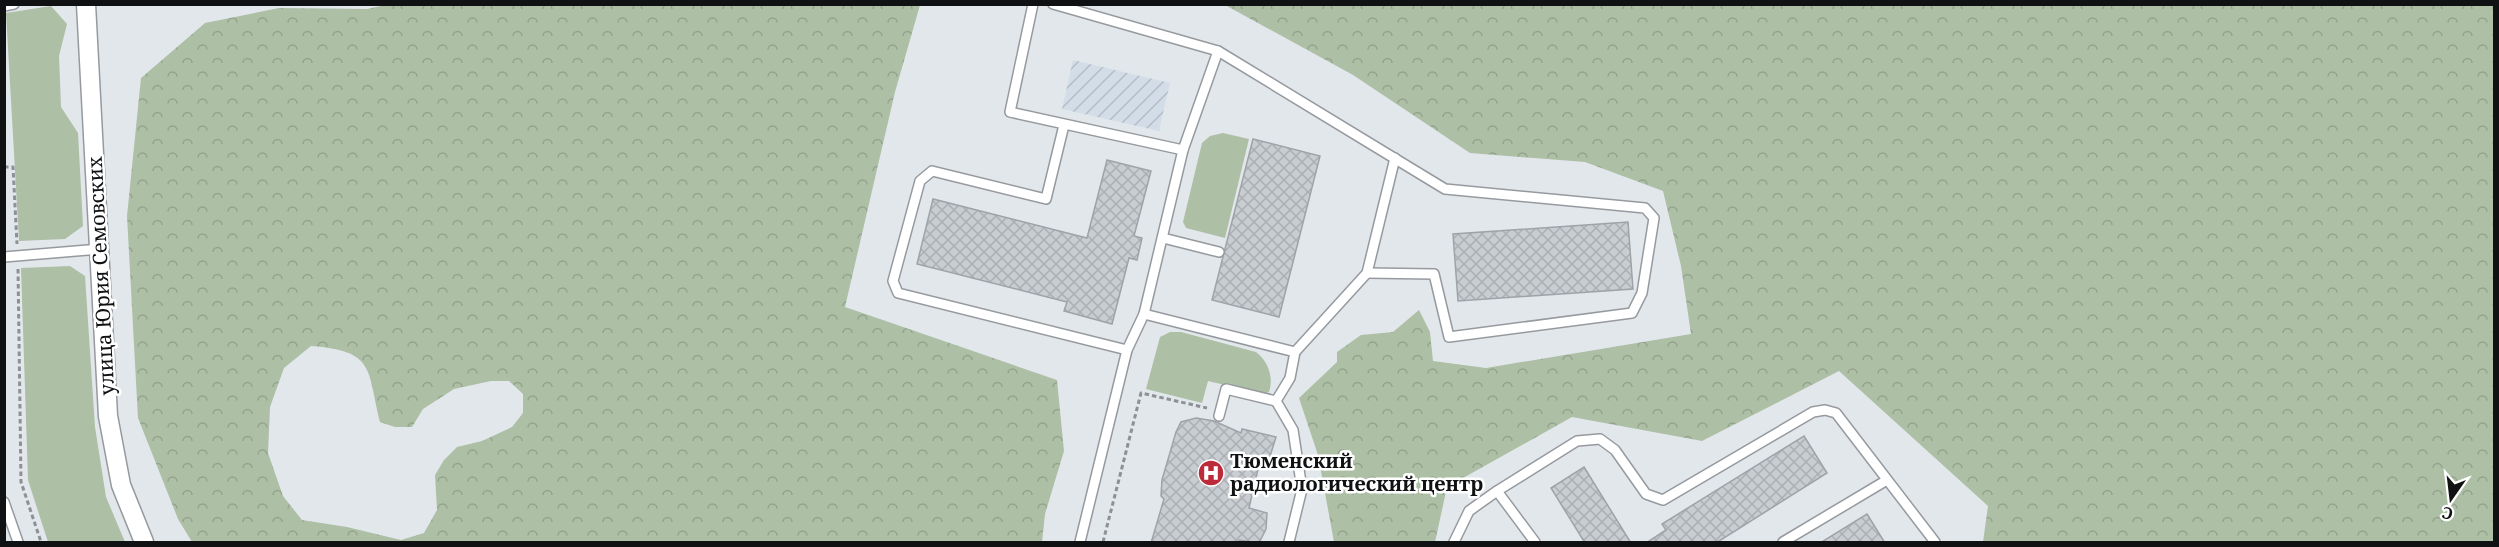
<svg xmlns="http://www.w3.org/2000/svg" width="2499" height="547" viewBox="0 0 2499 547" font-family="'Noto Serif',serif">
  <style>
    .industrial { fill: url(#industrial-furrows) }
    .green { fill: #adbfa5 }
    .forest { fill: url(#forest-crowns); fill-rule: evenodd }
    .building { fill: url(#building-cross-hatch); stroke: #9fa3a8; stroke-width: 1.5 }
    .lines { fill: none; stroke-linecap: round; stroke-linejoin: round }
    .service-casing { stroke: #969a9f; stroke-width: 12 }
    .minor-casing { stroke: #969a9f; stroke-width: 21 }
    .path { stroke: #8d9094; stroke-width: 3; stroke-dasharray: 4.5 3; stroke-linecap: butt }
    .service { stroke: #fff; stroke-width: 9 }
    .minor { stroke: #fff; stroke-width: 18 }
    .labels { text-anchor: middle; stroke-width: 5; stroke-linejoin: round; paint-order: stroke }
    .street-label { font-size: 20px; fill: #101113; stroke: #fff }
    .poi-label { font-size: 20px; font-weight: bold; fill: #101113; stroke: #fff; text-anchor: start }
  </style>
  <defs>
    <pattern id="industrial-furrows" width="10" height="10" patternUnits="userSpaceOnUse" patternTransform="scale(1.5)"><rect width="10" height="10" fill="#d3dde8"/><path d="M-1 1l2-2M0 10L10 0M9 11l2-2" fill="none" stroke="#b4bdc6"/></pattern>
    <pattern id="forest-crowns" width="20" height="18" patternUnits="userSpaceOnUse" patternTransform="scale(1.5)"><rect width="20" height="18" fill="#adbfa5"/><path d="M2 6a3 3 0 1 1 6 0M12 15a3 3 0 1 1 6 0" fill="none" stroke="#94a38d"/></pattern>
    <pattern id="building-cross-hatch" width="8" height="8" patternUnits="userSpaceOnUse" patternTransform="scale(1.5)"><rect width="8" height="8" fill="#c8cdd2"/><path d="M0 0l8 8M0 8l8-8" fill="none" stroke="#abafb3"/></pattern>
  </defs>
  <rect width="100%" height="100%" fill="#e2e7ec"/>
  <path class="industrial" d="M1073 60 1170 83 1159 131 1062 109Z"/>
  <g class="green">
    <path d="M51 6 67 24 59 56 61 107 78 133 83 226 65 239 19 241 6 13Z"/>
    <path d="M1223 133 1249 139 1225 238 1186 228 1183 222 1202 143 1210 136Z"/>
    <path d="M70 266 85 276 95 427 106 497 125 542H48L28 480 21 268Z"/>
    <path d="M1170 332H1181L1256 352C1268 361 1274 377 1269 392L1263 394 1208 381 1202 403 1146 389 1160 337Z"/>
  </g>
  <g class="forest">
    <path d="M390 4 920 5 895 92 845 307 1057 380 1064 451 1045 514 1042 542H192L178 519 138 418 127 216 141 78 205 23 279 8 367 9ZM311 346C375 351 367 368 380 422L395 427H412L423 409 454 389 491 381H509L523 394V413L512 427 482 441 457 447 444 460 435 475 437 510 424 533 401 540 347 527 302 520 283 496 268 453 270 407 284 368Z"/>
    <path d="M1225 5H2494V542H1983L1988 506 1839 371 1702 441 1572 417 1447 487 1435 542H1334L1318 455 1299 398 1337 362V352L1361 335 1393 332 1419 310 1430 332 1433 361 1486 368 1691 334 1681 266 1663 191 1585 162 1470 153 1353 75Z"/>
  </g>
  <g class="building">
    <path d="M1253 139 1320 156 1279 317 1212 300Z"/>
    <path d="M1107 160 1151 171 1134 236 1142 238 1137 260 1129 258 1112 324 1064 311 1067 302 917 264 933 199 1087 238Z"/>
    <path d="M1628 222 1633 289 1458 301 1453 234Z"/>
    <path d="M1196 418 1214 421 1241 433 1242 429 1276 437 1267 466 1259 465 1249 508 1267 513 1266 529 1259 543 1239 540V543H1151L1164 499 1161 496 1162 480 1176 432 1181 422Z"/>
    <path d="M1804 436 1827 473 1716 543H1646L1666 530 1662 524Z"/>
    <path d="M1584 467 1631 543H1585L1551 488Z"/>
    <path d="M1867 514 1885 543H1820Z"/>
  </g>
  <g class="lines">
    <defs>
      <g id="service">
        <path d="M1033 4 1010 112 1183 150"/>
        <path d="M1053 4 1218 51 1183 150 1144 314 1127 350 1080 542"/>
        <path d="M4 6 14 4"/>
        <path d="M1218 51 1445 189 1645 208 1654 218 1642 293 1632 313 1449 337 1434 274 1367 273"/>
        <path d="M1064 125 1046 199 932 171 920 181 893 281 898 293 1127 350"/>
        <path d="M1163 238 1219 252"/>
        <path d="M4 257 100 249"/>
        <path d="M1144 314 1295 352 1290 378 1276 401 1293 430 1302 489 1289 542"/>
        <path d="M1295 352 1367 273 1395 158"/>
        <path d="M1219 416 1226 389 1276 401"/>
        <path d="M1497 491 1535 542"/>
        <path d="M4 502 18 542"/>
        <path d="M1454 542 1469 511 1497 491 1577 441 1600 439 1615 450 1646 494 1663 500 1813 412 1825 410 1836 413 1935 542"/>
        <path d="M1783 542 1887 480"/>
      </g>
      <path id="minor" d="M86 4 108 416 121 485 144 542"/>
    </defs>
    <use href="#service" class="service-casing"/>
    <use href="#minor" class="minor-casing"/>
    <g class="path">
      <path d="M4 167H13L17 244"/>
      <path d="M18 269 21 482 41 542"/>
      <path d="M1103 542 1141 393 1207 408"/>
    </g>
    <use href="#service" class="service"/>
    <use href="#minor" class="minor"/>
  </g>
  <defs>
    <symbol id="hospital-disc" viewBox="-11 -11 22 22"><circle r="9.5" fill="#bc2b39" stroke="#fff"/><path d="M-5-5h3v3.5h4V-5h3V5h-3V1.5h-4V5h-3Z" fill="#fff"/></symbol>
  </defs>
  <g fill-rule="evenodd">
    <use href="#hospital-disc" x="1196" y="458" width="30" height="30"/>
  </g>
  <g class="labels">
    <g class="street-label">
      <text transform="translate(101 276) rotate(-93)" y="7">улица Юрия Семовских</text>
    </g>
    <g class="poi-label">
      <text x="1230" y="468">Тюменский<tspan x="1230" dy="23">радиологический центр</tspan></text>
    </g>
  </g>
  <rect width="2499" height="547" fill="none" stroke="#101113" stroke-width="12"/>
  <g transform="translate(2451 499) rotate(194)" stroke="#ffffff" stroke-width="4.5" paint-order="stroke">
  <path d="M0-4.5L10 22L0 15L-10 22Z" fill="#101113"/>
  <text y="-9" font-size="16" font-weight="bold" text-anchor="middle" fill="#101113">С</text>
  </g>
</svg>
